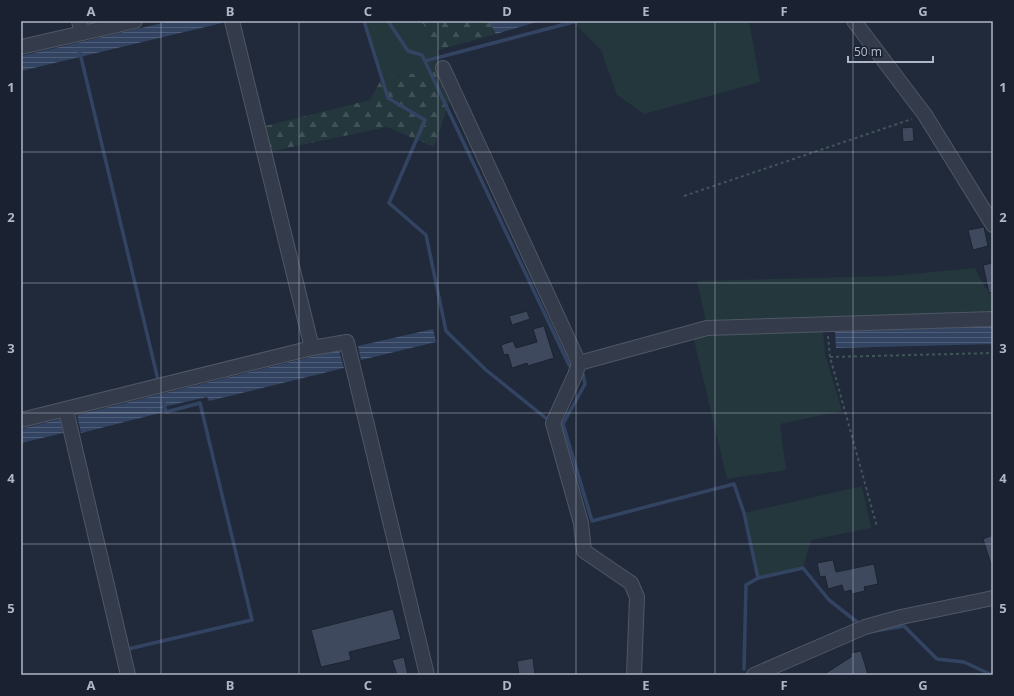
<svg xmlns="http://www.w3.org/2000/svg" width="1014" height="696" viewBox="0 0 1014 696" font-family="'Noto Sans',sans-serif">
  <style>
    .grass { fill: #23373c }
    .forest { fill: url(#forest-firs) }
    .water { fill: url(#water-rules) }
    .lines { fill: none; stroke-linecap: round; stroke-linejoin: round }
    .stream { stroke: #334463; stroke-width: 3.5 }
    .building { fill: #3f495d; stroke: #1c2332 }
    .street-casing { stroke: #4f5766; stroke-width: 16 }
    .path { stroke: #405459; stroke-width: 2; stroke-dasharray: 3 3; stroke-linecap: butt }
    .street { stroke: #343c4b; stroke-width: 14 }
    .grid { fill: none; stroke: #afb7c7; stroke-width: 1; stroke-opacity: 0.55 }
    .neatline { fill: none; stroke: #afb7c7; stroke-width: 1.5 }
    .grid-label { font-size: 13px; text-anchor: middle; font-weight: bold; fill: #afb7c7 }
  </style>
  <defs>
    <pattern id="forest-firs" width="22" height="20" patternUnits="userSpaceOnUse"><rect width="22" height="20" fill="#23373c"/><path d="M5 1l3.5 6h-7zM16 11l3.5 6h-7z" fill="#405257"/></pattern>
    <pattern id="water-rules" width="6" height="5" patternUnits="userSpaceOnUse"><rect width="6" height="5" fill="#334463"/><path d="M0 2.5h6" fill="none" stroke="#4e5d78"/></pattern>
  </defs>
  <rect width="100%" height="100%" fill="#212a3b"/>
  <g class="grass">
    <path d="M364 21H420L424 25 438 50V70L382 78Z"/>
    <path d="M577 21H749L760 82 644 114 617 95 601 50 573 22Z"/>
    <path d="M975 268 985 288 993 287V313L822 319 825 354 842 411 780 424 786 470 727 479 694 340 706 322 697 281 891 276Z"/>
    <path d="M862 486 871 528 811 540 803 568 758 578 744 513Z"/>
  </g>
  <g class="forest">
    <path d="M420 21H489L496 34 438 50 424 25Z"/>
    <path d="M438 70 450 100 434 147 387 127 268 152 261 127 370 100 382 78Z"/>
  </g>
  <g class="water">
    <path d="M171 21H222V23L21 71V56Z"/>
    <path d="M489 21H540L496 34Z"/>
    <path d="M993 326V344L836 348 835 331Z"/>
    <path d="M433 329 436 342 361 360 358 346Z"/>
    <path d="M339 350 344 368 209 401 207 397 163 407 164 412 81 433 77 415Z"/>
    <path d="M60 419 63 433 21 443V429Z"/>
  </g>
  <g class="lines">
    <g class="stream">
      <path d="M364 21 388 98 425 120 389 203 426 235 446 331 486 370 547 419"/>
      <path d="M388 21 408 51 422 55 569 365 573 368"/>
      <path d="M80 53 159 384"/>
      <path d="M425 61 577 21"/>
      <path d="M580 372 583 374 585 384 563 424 592 521 734 484 744 513 758 578 746 585 744 669"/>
      <path d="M758 578 803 568 829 600 857 622"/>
      <path d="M875 631 904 626 937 659 964 662 992 675"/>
      <path d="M128 651V649L252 620 200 403 166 412 164 403"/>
    </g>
  </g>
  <g class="building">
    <path d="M913 127 914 141 903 142 902 128Z"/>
    <path d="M984 227 988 246 973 250 968 230Z"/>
    <path d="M993 263V292L989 293 983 265Z"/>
    <path d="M527 311 530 319 512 325 509 316Z"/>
    <path d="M544 326 554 358 528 366 527 363 512 368 508 354 504 355 501 345 513 341 516 348 537 342 533 329Z"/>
    <path d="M993 535V564H991L983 539Z"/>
    <path d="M833 560 836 572 874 564 878 584 864 587 865 591 852 594 851 590 844 592 842 585 828 589 825 576 820 577 817 563Z"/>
    <path d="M393 609 401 639 349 652 351 660 321 667 311 630Z"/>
    <path d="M861 651 868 675H823L851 657V653Z"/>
    <path d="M404 657 408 675H397L392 660Z"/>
    <path d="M533 658 535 675H519L517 661Z"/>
  </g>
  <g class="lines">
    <defs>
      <g id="street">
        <path d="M79 21 82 33"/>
        <path d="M232 21 312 348"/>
        <path d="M854 21 925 115 993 225"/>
        <path d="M21 47 135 21"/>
        <path d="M443 68 579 363 575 375 553 423 581 523 584 551 631 583 637 597 634 675"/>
        <path d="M579 363 707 328 993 319"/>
        <path d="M66 410 128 675"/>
        <path d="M21 420 312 348 347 342 427 675"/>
        <path d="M754 675 865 627 901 617 993 598"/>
      </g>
    </defs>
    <use href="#street" class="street-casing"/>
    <g class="path">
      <path d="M684 196 912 119"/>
      <path d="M828 336 830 357 877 527"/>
      <path d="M830 357 993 353"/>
    </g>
    <use href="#street" class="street"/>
  </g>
  <path class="grid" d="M161 21V675M299 21V675M438 21V675M576 21V675M715 21V675M853 21V675M21 152H993M21 283H993M21 413H993M21 544H993"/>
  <rect width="1014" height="696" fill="none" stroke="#1a2130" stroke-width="44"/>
  <path d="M848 56v6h85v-6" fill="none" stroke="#afb7c7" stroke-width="2"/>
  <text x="854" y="56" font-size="12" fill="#afb7c7" stroke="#1a2130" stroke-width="3" paint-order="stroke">50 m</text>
  <rect x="22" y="22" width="970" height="652" class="neatline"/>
  <g class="grid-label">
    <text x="91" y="16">A</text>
    <text x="230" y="16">B</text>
    <text x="368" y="16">C</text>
    <text x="507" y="16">D</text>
    <text x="646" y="16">E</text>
    <text x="784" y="16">F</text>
    <text x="923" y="16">G</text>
    <text x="11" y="92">1</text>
    <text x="1003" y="92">1</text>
    <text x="11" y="222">2</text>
    <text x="1003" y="222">2</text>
    <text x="11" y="353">3</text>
    <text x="1003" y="353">3</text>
    <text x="11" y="483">4</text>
    <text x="1003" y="483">4</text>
    <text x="11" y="613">5</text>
    <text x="1003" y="613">5</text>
    <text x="91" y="690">A</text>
    <text x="230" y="690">B</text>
    <text x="368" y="690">C</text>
    <text x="507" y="690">D</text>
    <text x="646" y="690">E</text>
    <text x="784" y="690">F</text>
    <text x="923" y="690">G</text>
  </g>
</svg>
